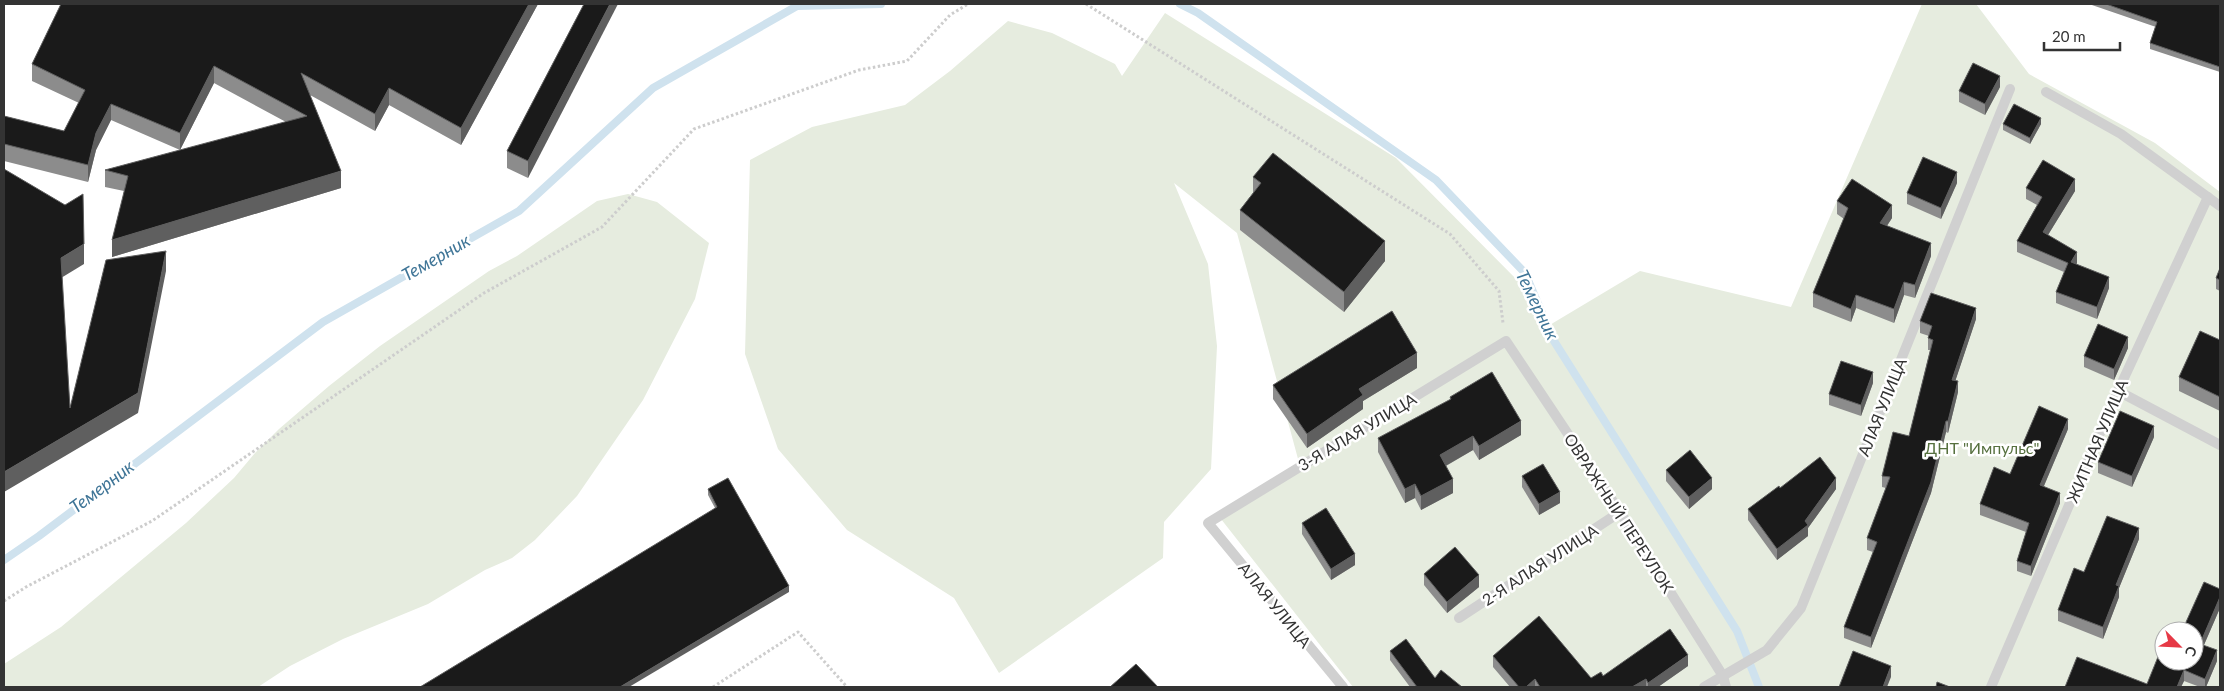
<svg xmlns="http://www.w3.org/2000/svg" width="2224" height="691" viewBox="0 0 2224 691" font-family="Lato,sans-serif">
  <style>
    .green { fill: #e6ecdf; fill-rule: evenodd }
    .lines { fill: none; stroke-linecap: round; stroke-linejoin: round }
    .stream { stroke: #cfe2ee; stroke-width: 8 }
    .path { stroke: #cdcdcd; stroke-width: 3; stroke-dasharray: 2.5 2.5; stroke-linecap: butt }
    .service { stroke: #d0d0d0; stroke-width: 10 }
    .wall { fill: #8c8c8c; fill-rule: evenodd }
    .shaded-wall { fill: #5f5f5f }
    .building { fill: #1a1a1a; stroke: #5f5f5f }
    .labels { text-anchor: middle; stroke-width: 5; stroke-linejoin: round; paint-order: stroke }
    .street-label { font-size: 16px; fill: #333; stroke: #fff }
    .park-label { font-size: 16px; fill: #56703f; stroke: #fff }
    .water-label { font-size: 18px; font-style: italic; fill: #3f7597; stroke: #fff }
  </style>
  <rect width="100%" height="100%" fill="#fff"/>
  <g class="green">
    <path d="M1922 4H1976L2029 74 2155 143 2220 192V687H1353L1221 519 1301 470 1237 233 1174 183 1208 264 1217 346 1211 469 1164 522 1163 558 999 673 954 598 847 530 778 449 745 354 750 160 812 127 905 105 950 71 1008 21 1052 33 1115 64 1122 76 1165 13 1396 158 1532 295 1548 326 1640 271 1791 307ZM2164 631H2194V661H2164Z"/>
    <path d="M628 194 657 202 709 243 695 299 643 400 577 496 535 540 512 558 485 570 428 604 343 639 290 666 258 687H4V664L61 627 186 523 234 478 255 453 279 429 329 386 380 346 489 271 517 256 597 201Z"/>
  </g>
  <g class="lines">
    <g class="stream">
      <path d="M1180 4 1198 13 1436 180 1525 273 1554 341 1737 631 1759 687"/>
      <path d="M4 560 39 536 323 322 519 211 653 88 797 6 881 4"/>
    </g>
    <g class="path">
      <path d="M1086 4 1450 234 1499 291 1503 323"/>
      <path d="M4 601 26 587 152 521 484 293 602 227 694 129 859 70 907 61 950 15 968 4"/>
      <path d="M713 687 798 632 847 687"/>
    </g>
    <g class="service">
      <path d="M2046 92 2121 134 2220 206"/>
      <path d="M2118 391 2220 445"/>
      <path d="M1459 618 1620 512"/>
      <path d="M1343 687 1208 523 1506 341 1620 512 1723 676 1726 687"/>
      <path d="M1704 687 1767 650 1801 608 2010 89"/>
      <path d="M1991 687 2118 391 2208 197"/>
    </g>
  </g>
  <g class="wall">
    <path d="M61 4H538L461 145 389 105 375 131 310 95 341 188 112 257 124 191 105 187V170L180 150 111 120 96 150 88 182 4 161V116L64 131 79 103 32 81V64ZM214 83 286 122 180 150Z"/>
    <path d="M584 4 528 178 507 168V151Z"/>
    <path d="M2089 4H2220V72L2150 49V43L2156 27Z"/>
    <path d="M2000 87 1985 115 1959 102V91Z"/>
    <path d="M2003 124H2041L2030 144 2003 130Z"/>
    <path d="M1253 177 1385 261 1344 312 1240 230V210L1253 193Z"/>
    <path d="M1957 183 1941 219 1907 204V193Z"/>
    <path d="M2026 188 2075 191 2048 235 2077 263 2076 264 2109 288 2097 319 2056 303V292L2064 272 2017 252V241L2037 205 2026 199Z"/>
    <path d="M1837 201 1892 218 1887 226 1931 256 1915 298 1904 295 1894 323 1856 308 1851 322 1813 307V293L1844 219 1837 214Z"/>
    <path d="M2220 268V291L2216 289V278Z"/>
    <path d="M1976 319 1955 381 1958 392 1948 433 1946 432 1931 493 1871 648 1844 638V627L1873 552 1867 550V538L1886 488 1882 487V476L1909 436 1930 350H1928V338L1929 336 1920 333V321Z"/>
    <path d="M2220 340V411L2179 391V377Z"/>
    <path d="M2128 348 2114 380 2084 367V356Z"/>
    <path d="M1417 368 1363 401V409L1307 448 1273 399V385Z"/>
    <path d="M1873 383 1861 416 1829 405V394Z"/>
    <path d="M1450 397 1521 435 1479 460 1473 450 1446 466 1453 493 1421 510 1415 498 1405 503 1378 452V438L1450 400Z"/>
    <path d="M2068 429 2044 486 2060 503 2031 576 2017 571V561L2026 532 1980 515V504L2010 474Z"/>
    <path d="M2154 437 2132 487 2098 473V462Z"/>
    <path d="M1666 470 1712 489 1689 509 1666 481Z"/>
    <path d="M1522 476 1560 503 1539 515 1522 487Z"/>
    <path d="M1780 488 1836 489 1808 528V536L1777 560 1748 520V509Z"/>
    <path d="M708 489 789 592 715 508 708 495Z"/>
    <path d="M1302 523 1355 565 1331 580 1302 534Z"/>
    <path d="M2139 539 2119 588V597L2103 639 2058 621V610L2084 572Z"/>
    <path d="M1424 574 1479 587 1447 613 1424 585Z"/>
    <path d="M2220 589V608L2204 645 2217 661 2206 687H2200L2184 681 2181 687H2065L2147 684 2164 661Z"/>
    <path d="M1390 651 1435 678 1462 687H1410L1390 660Z"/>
    <path d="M1493 656 1591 678 1603 676 1688 666 1658 687H1510L1493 667Z"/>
  </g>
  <g class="shaded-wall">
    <path d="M529 4H538L461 145V128Z"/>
    <path d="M610 4H618L528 178V161Z"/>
    <path d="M214 66V83L180 150V133Z"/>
    <path d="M2000 76V87L1985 115V104Z"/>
    <path d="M389 88V105L375 131V114Z"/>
    <path d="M111 104V120L96 150 88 182V165L96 133Z"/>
    <path d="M2041 118V124L2030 144V138Z"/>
    <path d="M341 171V188L112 257V240Z"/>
    <path d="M1957 172V183L1941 219V208Z"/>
    <path d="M2075 179V191L2043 243V232Z"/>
    <path d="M1892 205V218L1880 236V223Z"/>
    <path d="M1385 241V261L1344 312V292Z"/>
    <path d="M1931 243V256L1915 298V285Z"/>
    <path d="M84 244V264L61 278V258Z"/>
    <path d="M166 251V271L138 413 4 492V472L138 393Z"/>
    <path d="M2077 252V263L2071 273V262Z"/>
    <path d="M2109 277V288L2097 319V307Z"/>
    <path d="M1904 282V295L1894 323V309Z"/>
    <path d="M1856 295V308L1851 322V309Z"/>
    <path d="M1976 308V319L1952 391V380Z"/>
    <path d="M2128 337V348L2114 380V369Z"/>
    <path d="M1417 353V368L1363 401V409L1307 448V434L1359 389Z"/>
    <path d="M1873 372V383L1861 416V405Z"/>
    <path d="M1958 381V392L1948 433V421Z"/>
    <path d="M2068 419V429L2040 495V485Z"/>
    <path d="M1521 421V435L1479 460V446Z"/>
    <path d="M1946 421V432L1931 493 1871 648V637Z"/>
    <path d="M2154 426V437L2132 487V476Z"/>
    <path d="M1473 436V450L1440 469V455Z"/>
    <path d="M1712 478V489L1689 509V497Z"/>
    <path d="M1836 478V489L1808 528V536L1777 560V549L1805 521Z"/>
    <path d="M1453 479V493L1421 510V496Z"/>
    <path d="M1415 484V498L1405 503V489Z"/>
    <path d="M1560 492V503L1539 515V504Z"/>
    <path d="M2060 493V503L2031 576V566Z"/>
    <path d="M2139 528V539L2119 588V597L2103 639V627L2116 585Z"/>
    <path d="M1355 554V565L1331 580V569Z"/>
    <path d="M1479 575V587L1447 613V602Z"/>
    <path d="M789 586V592L629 687H620Z"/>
    <path d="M2220 597V608L2200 654V644Z"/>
    <path d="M2217 650V661L2206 687H2205V679Z"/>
    <path d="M1688 655V666L1658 687H1648V683Z"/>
    <path d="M1891 666V677L1887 687H1883Z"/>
    <path d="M2184 670V681L2181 687H2177Z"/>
    <path d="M1535 679V687H1526Z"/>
    <path d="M1646 679V687H1632Z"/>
  </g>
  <g class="building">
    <path d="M61 4H529L461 128 389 88 375 114 301 73 341 171 112 240 128 176 105 170 307 116 214 66 180 133 111 104 96 133 88 165 4 144V116L64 131 85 90 32 64Z"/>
    <path d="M584 4H610L528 161 507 151Z"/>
    <path d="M2106 4H2220V67L2150 43 2157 22Z"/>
    <path d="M1973 63 2000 76 1985 104 1959 91Z"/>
    <path d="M2014 104 2041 118 2030 138 2003 124Z"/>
    <path d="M1273 153 1385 241 1344 292 1240 210 1261 183 1253 177Z"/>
    <path d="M1923 157 1957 172 1941 208 1907 193Z"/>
    <path d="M2043 160 2075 179 2043 232 2077 252 2071 262 2109 277 2097 307 2056 292 2068 263 2017 241 2042 197 2026 188Z"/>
    <path d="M4 169 65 205 83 194 84 244 61 258 70 408 106 260 166 251 138 393 4 472Z"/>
    <path d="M1852 179 1892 205 1880 223 1931 243 1915 285 1904 282 1894 309 1856 295 1851 309 1813 293 1848 208 1837 201Z"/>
    <path d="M2220 268V280L2216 278Z"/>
    <path d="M1931 293 1976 308 1952 380 1958 381 1948 421H1946L1931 482 1871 637 1844 627 1877 542 1867 538 1890 477 1882 476 1893 432 1909 436 1933 340 1928 338 1932 326 1920 321Z"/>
    <path d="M1392 311 1417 353 1359 389 1363 395 1307 434 1273 385Z"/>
    <path d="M2098 324 2128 337 2114 369 2084 356Z"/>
    <path d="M2200 331 2220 340V397L2179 377Z"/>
    <path d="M1841 361 1873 372 1861 405 1829 394Z"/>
    <path d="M1492 372 1521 421 1479 446 1473 436 1440 455 1453 479 1421 496 1415 484 1405 489 1378 438 1451 399 1450 397Z"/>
    <path d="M2039 406 2068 419 2040 485 2060 493 2031 566 2017 561 2029 523 1980 504 1994 467 2010 474Z"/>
    <path d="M2120 411 2154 426 2132 476 2098 462Z"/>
    <path d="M1690 450 1712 478 1689 497 1666 470Z"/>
    <path d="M1820 457 1836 478 1805 521 1808 525 1777 549 1748 509 1779 486 1780 488Z"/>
    <path d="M1543 464 1560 492 1539 504 1522 476Z"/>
    <path d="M728 478 789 586 620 687H420L717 507 708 489Z"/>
    <path d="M1326 508 1355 554 1331 569 1302 523Z"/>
    <path d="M2107 516 2139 528 2116 585 2119 586 2103 627 2058 610 2074 568 2084 572Z"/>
    <path d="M1455 547 1479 575 1447 602 1424 574Z"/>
    <path d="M2204 582 2220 589V597L2200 644 2217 650 2205 679 2184 670 2177 687H2065L2077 657 2147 684 2164 642V661H2194V631H2182Z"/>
    <path d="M1539 616 1591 678 1601 672 1603 676 1670 629 1688 655 1648 683 1646 679 1632 687H1540L1535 679 1526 687H1519L1493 656Z"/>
    <path d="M1406 639 1435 678 1441 670 1462 687H1417L1390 651Z"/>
    <path d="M1853 651 1891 666 1883 687H1839Z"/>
    <path d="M1136 664 1158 687H1110Z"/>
    <path d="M1937 682 1950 687H1936Z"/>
  </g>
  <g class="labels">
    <g class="street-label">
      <text transform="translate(1882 407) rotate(-68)" y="6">АЛАЯ УЛИЦА</text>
      <text transform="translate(1357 432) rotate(-31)" y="6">3-Я АЛАЯ УЛИЦА</text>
      <text transform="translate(2097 441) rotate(-67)" y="6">ЖИТНАЯ УЛИЦА</text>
      <text transform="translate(1619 513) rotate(57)" y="6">ОВРАЖНЫЙ ПЕРЕУЛОК</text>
      <text transform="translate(1540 565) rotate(-33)" y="6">2-Я АЛАЯ УЛИЦА</text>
      <text transform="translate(1275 605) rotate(51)" y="6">АЛАЯ УЛИЦА</text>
    </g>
    <g class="park-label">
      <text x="1982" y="454">ДНТ "Импульс"</text>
    </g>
    <g class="water-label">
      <text transform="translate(436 258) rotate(-30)" y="6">Темерник</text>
      <text transform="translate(1537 305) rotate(64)" y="6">Темерник</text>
      <text transform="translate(102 487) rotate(-37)" y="6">Темерник</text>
    </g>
  </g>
  <rect width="2224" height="691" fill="none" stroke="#333333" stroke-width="10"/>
  <g transform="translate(2179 646) rotate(114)"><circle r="24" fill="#ffffff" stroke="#adadad"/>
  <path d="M0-4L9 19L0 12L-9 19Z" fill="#e63946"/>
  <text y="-8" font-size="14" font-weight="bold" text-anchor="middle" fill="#333333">С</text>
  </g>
  <path d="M2044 42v8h76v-8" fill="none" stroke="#333333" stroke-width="2.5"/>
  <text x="2052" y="42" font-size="15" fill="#333333" stroke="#ffffff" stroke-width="4" paint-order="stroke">20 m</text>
</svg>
